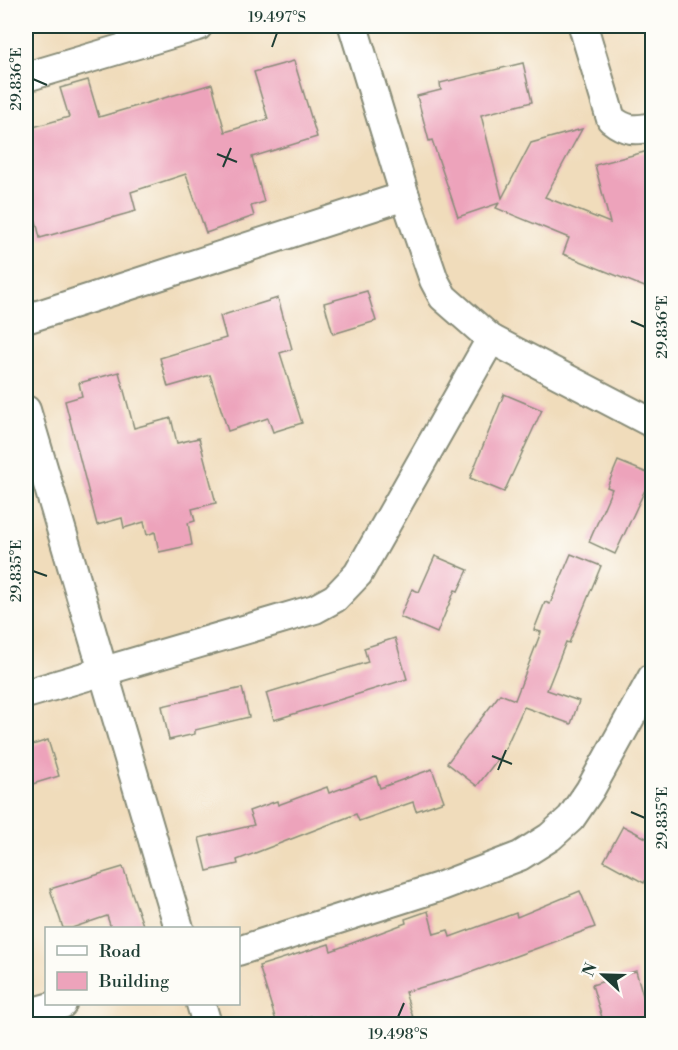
<svg xmlns="http://www.w3.org/2000/svg" width="678" height="1050" viewBox="0 0 678 1050" font-family="'Libre Bodoni',serif">
  <style>
    .building { fill: #eda3bb }
    .lines { fill: none; stroke-linecap: round; stroke-linejoin: round }
    .street-casing { stroke: #888c78; stroke-width: 32 }
    .street { stroke: #fff; stroke-width: 28 }
    .ticks { fill: none; stroke: #1f3d34; stroke-width: 2 }
    .neatline { fill: none; stroke: #1f3d34; stroke-width: 2 }
    .ticks-label { font-size: 15px; text-anchor: middle; fill: #1f3d34 }
  </style>
  <rect width="100%" height="100%" fill="#fdfcf7"/>
  <filter id="ink" filterUnits="userSpaceOnUse"><feTurbulence type="fractalNoise" baseFrequency=".0167" numOctaves="2"/><feDisplacementMap in="SourceGraphic" scale="12" xChannelSelector="R" yChannelSelector="G"/><feConvolveMatrix kernelMatrix="1 2 1 2 8 2 1 2 1" color-interpolation-filters="sRGB"/></filter>
  <filter id="wash" filterUnits="userSpaceOnUse"><feTurbulence type="fractalNoise" baseFrequency=".008" numOctaves="4" result="noise"/><feDisplacementMap in="SourceGraphic" scale="24" xChannelSelector="R" yChannelSelector="G"/><feGaussianBlur stdDeviation="1.35" result="paint"/><feColorMatrix in="noise" values="0 0 0 0 0 0 0 0 0 0 0 0 0 0 0 0 0 1.4 0 .05"/><feComposite in="paint" operator="in"/></filter>
  <g filter="url(#wash)">
    <rect width="100%" height="100%" fill="#f0dcbb"/>
    <g id="blocks">
      <g class="building">
        <path d="M294 61 317 137 252 157 264 202 251 206 254 216 206 233 186 174 131 192 136 211 40 238 36 221 31 222 26 203V129L69 117 60 88 88 80 99 117 212 84 225 132 268 119 254 72Z"/>
        <path d="M523 63 532 102 481 115 502 198 531 143 582 129 545 197 610 223 595 165 652 150V290L563 254 569 238 496 208 499 203 458 217 432 140 429 141 417 96 441 90 440 83Z"/>
        <path d="M367 291 376 321 333 334 324 303Z"/>
        <path d="M278 298 292 349 280 353 302 423 273 432 268 418 228 431 210 375 168 387 160 358 226 338 220 316Z"/>
        <path d="M119 372 134 428 171 418 177 443 199 438 216 503 192 509 195 521 188 523 192 545 159 552 155 532 147 535 144 522 124 528 122 518 97 525 65 401 82 396 79 383Z"/>
        <path d="M504 394 542 410 504 492 470 478Z"/>
        <path d="M618 461 652 475 615 554 589 542 612 489 607 487Z"/>
        <path d="M571 554 601 566 569 643 566 642 547 690 579 701 571 724 524 707 504 751 477 786 447 763 500 694 515 700 541 632 534 630 545 602 550 604Z"/>
        <path d="M435 556 468 570 458 591 455 590 437 633 400 617 412 589 419 592Z"/>
        <path d="M395 638 407 679 274 720 266 693 368 662 364 648Z"/>
        <path d="M242 688 249 717 195 730V734L169 740 162 706Z"/>
        <path d="M48 740 59 776 26 786V747Z"/>
        <path d="M432 769 444 801 416 811 413 802 359 821 356 814 237 860 238 864 207 871 199 838 254 825 249 811 277 801 278 805 327 787 329 793 376 776 380 788Z"/>
        <path d="M623 826 652 841V867L644 883 604 861Z"/>
        <path d="M123 867 144 928H111L107 916 72 928H63L50 889Z"/>
        <path d="M580 891 595 927 461 976 405 992 415 1024H312L311 1016 277 1024 259 966 329 944 331 951 406 923 405 919 428 911 434 934 448 930 450 937 516 913 517 917Z"/>
        <path d="M636 971 651 1024H604L592 985Z"/>
      </g>
    </g>
  </g>
  <g filter="url(#ink)">
    <use href="#blocks" fill-opacity="0" stroke="#888c78" stroke-width="1.5"/>
    <g class="lines">
      <defs>
        <g id="street">
          <path d="M353 26 405 196 434 280 443 297 491 339 652 423"/>
          <path d="M583 26 611 119C626 131 635 131 652 127"/>
          <path d="M26 77 198 26"/>
          <path d="M26 319 405 196"/>
          <path d="M26 410 179 928"/>
          <path d="M26 694 315 609 335 598 358 574 491 339"/>
          <path d="M238 951 439 887 520 856 550 837 571 818 590 790 652 678"/>
          <path d="M201 1004 207 1024"/>
          <path d="M26 1014 62 1004"/>
        </g>
      </defs>
      <use href="#street" class="street-casing"/>
      <use href="#street" class="street"/>
    </g>
  </g>
  <path class="ticks" d="M272 47 277 33M33 79 47 85M217 154 237 162M223 167 231 148M631 321 645 327M33 571 47 576M492 756 512 764M498 770 506 750M631 812 645 818M398 1017 404 1003"/>
  <rect width="678" height="1050" fill="none" stroke="#fdfcf7" stroke-width="66"/>
  <rect x="45" y="927" width="195" height="78" fill="#fdfcf7" stroke="#a4b0a9" stroke-width="1.5"/>
  <rect x="57" y="946" width="30" height="9" fill="#ffffff" stroke="#a4b0a9" stroke-width="1.5"/>
  <text x="99" y="957" font-size="18" fill="#1f3d34">Road</text>
  <rect x="57" y="972" width="30" height="18" fill="#eda3bb" stroke="#a4b0a9" stroke-width="1.5"/>
  <text x="99" y="987" font-size="18" fill="#1f3d34">Building</text>
  <g transform="translate(603 975) rotate(292)" stroke="#fdfcf7" stroke-width="4.5" paint-order="stroke">
  <path d="M0-4.5L10 22L0 15L-10 22Z" fill="#1f3d34"/>
  <text y="-9" font-size="16" font-weight="bold" text-anchor="middle" fill="#1f3d34">N</text>
  </g>
  <rect x="33" y="33" width="612" height="984" class="neatline"/>
  <g class="ticks-label">
    <text x="277" y="22">19.497°S</text>
    <text transform="translate(16 79) rotate(-90)" y="5">29.836°E</text>
    <text transform="translate(662 327) rotate(-90)" y="5">29.836°E</text>
    <text transform="translate(16 571) rotate(-90)" y="5">29.835°E</text>
    <text transform="translate(662 818) rotate(-90)" y="5">29.835°E</text>
    <text x="398" y="1039">19.498°S</text>
  </g>
</svg>
